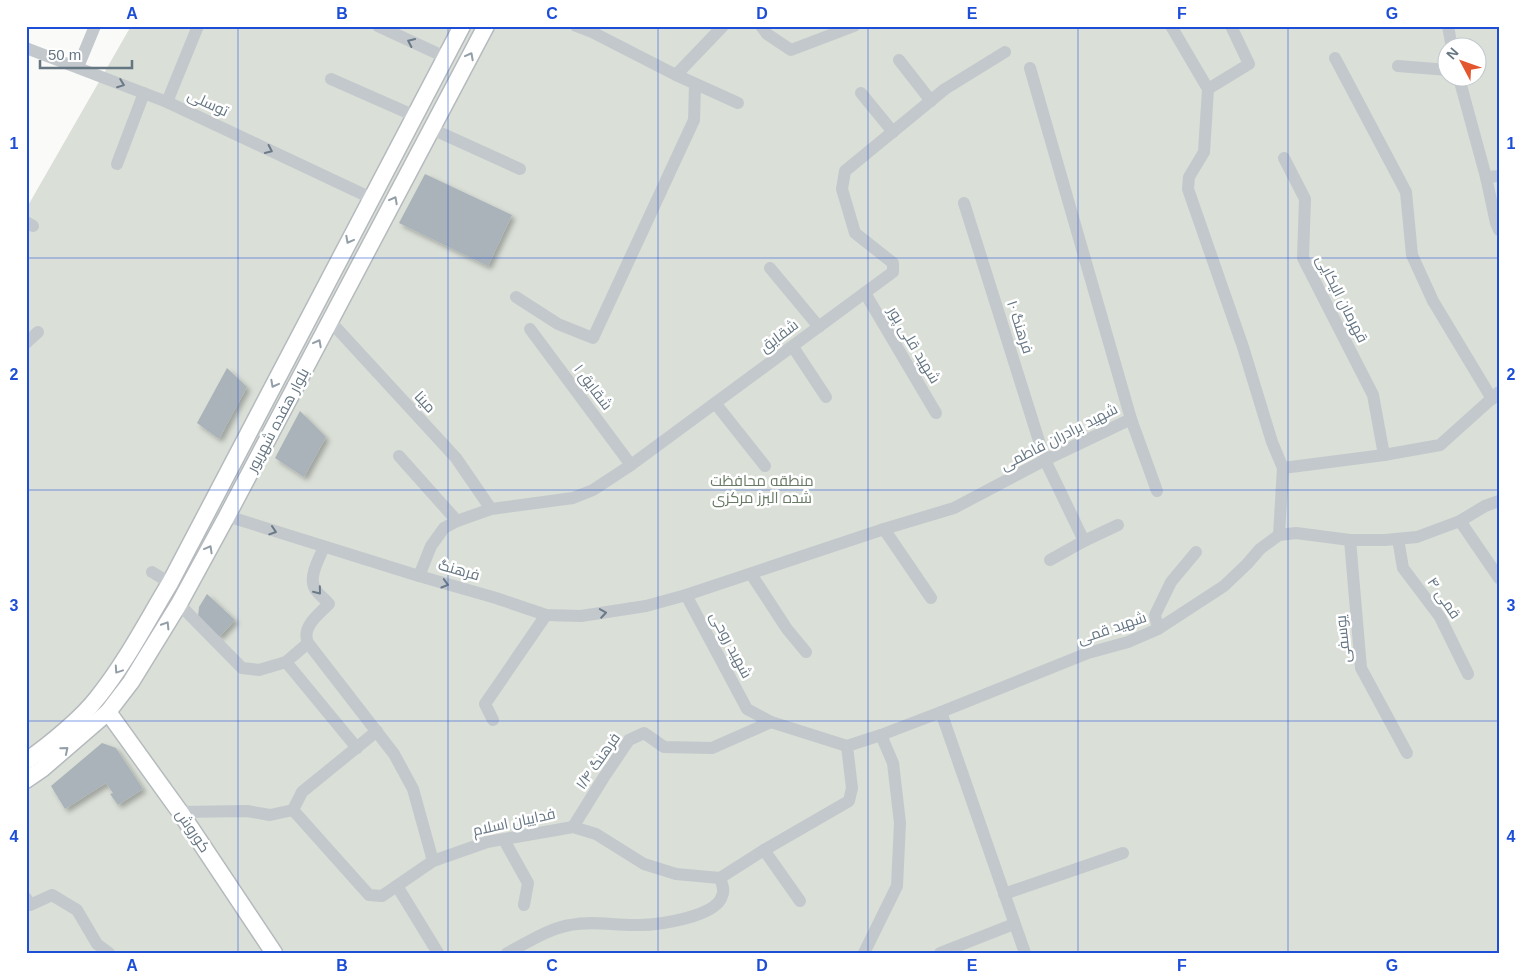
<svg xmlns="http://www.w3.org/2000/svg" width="1525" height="979" viewBox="0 0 1525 979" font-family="Helvetica,Cairo,sans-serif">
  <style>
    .green { fill: #dadfd7; fill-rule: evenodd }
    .building { fill: #aab3b9; filter: url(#shadow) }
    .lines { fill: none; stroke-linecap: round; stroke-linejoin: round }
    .major-casing { stroke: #b5babe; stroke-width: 19 }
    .minor { stroke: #c3c8cc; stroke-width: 12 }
    .major { stroke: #fff; stroke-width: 16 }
    .oneway { stroke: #6a7a87 }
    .oneway2 { stroke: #939fa8 }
    .grid { fill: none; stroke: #1d4ed8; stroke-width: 1; stroke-opacity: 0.55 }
    .labels { text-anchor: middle; stroke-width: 5; stroke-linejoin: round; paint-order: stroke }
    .street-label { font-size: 15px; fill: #657683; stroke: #fff }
    .park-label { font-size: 15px; fill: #687a64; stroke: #fff }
    .neatline { fill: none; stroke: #1d4ed8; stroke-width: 2 }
    .grid-label { font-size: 16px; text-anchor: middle; font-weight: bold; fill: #1d4ed8 }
  </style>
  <defs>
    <filter id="shadow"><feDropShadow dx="3.5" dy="3.5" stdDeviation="2.5" flood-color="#0004"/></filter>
  </defs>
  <rect width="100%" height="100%" fill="#fafaf8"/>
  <path class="green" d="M131 26H1499V953H26V209ZM1448 48H1478V78H1448Z"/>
  <g class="building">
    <path d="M425 174 512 215 488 266 399 223Z"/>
    <path d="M227 368 247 387 219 439 197 423Z"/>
    <path d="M300 411 326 437 304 477 275 458Z"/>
    <path d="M207 594 235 620 219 637 198 617 199 607Z"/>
    <path d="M102 743 116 748 143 789 118 805 110 794 113 793 106 783 65 809 51 786Z"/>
  </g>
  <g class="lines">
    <defs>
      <g id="major">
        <path d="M108 712 180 812 274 953"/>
        <path d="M26 761C48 746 82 718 98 697 126 662 147 621 170 583L462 26"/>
        <path d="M26 780 42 769 108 712 131 682 179 604 227 516 486 26"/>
      </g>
    </defs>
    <use href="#major" class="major-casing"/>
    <g class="minor">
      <path d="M378 26 445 57"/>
      <path d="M576 26 592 32 676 75 738 103"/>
      <path d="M761 26 767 34 791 50 854 26"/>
      <path d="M1171 26 1208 89 1204 152 1189 177 1188 189 1243 347 1272 442 1283 468 1279 535"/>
      <path d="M1448 26 1452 48"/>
      <path d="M26 48 167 102 371 198"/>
      <path d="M1335 58 1406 192 1412 255 1433 301 1492 399"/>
      <path d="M899 60 931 101"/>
      <path d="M1398 66 1448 70"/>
      <path d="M78 67 95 26"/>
      <path d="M676 75 723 26"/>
      <path d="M1459 78 1486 177 1496 223 1499 230"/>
      <path d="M331 79 415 116"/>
      <path d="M1208 89 1249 64 1231 26"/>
      <path d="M861 93 893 132"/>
      <path d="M167 102 198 26"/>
      <path d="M432 129 520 169"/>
      <path d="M1284 158 1305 199 1303 258 1373 395 1384 455"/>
      <path d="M117 164 144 93"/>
      <path d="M1486 177 1499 176"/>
      <path d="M964 203 1045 460 1084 541 1050 560"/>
      <path d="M26 222 33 226"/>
      <path d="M770 268 819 327"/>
      <path d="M865 293 936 413"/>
      <path d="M516 297 558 324 593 338 694 120 695 84"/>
      <path d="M330 321 456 458 491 509"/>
      <path d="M530 329 631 465"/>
      <path d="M26 343 38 332"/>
      <path d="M793 347 826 397"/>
      <path d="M715 403 765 466"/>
      <path d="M1131 419 1157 491"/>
      <path d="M399 456 457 521"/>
      <path d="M1283 468 1384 455 1440 445 1499 392"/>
      <path d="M227 516 419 576 496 598 546 615 581 616 646 606 686 595 884 529 954 508 1045 460 1131 419 1030 68"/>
      <path d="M1460 521 1499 578"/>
      <path d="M884 529 931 598"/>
      <path d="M1398 539 1403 568 1440 617 1468 674"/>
      <path d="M1350 540 1361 668 1407 753"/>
      <path d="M1084 541 1118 525"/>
      <path d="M324 547C319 559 308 577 315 589 319 595 325 599 329 604 318 615 301 627 308 643L394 754 413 789 433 861"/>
      <path d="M152 572 170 583"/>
      <path d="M751 574 787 629 806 652"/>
      <path d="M419 576 431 546 444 528 457 521 491 509 573 498 593 490 631 465 893 272V263L855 233 842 189 845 171 945 89 1005 52"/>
      <path d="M686 595 747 709 771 722 847 746 881 735 941 712 1088 653 1128 642 1158 629 1224 586 1247 564 1260 549 1279 535 1296 533 1350 540H1385L1417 537 1460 521 1485 506 1499 501"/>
      <path d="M179 604 242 668 259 670 286 662 308 643"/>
      <path d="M1158 629 1155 615 1171 582 1196 552"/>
      <path d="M286 662 357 748"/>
      <path d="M941 712 1025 953"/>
      <path d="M493 720 485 704 546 615"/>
      <path d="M293 810 302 792 377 731"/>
      <path d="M180 812 247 811 270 815 293 810 369 895 382 896 433 861 487 842 573 827 596 834 644 864 676 874 720 878 764 850 849 801 852 788 847 746"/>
      <path d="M573 827 604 777 629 740 644 733 664 747 712 748 771 722"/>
      <path d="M504 840 528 883 524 905"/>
      <path d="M764 850 800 901"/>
      <path d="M397 886 438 953"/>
      <path d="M1004 894 1123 853"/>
      <path d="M26 898 30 905 52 895 77 910 97 944 109 953"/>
      <path d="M507 953C527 943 547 929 570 925 594 920 615 926 639 925 658 925 716 917 722 896 725 890 722 884 720 878"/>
      <path d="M864 953 897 886 900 823 893 763 881 735"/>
      <path d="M940 953 1014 924"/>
    </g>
    <use href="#major" class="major"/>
  </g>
  <defs><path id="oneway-chevron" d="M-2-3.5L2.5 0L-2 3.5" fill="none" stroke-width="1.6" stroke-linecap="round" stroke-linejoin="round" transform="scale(1.25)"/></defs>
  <g class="oneway">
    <use href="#oneway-chevron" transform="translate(411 42) rotate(-155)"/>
    <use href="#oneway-chevron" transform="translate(121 84) rotate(21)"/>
    <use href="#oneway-chevron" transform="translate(269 150) rotate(25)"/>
    <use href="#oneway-chevron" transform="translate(273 531) rotate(18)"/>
    <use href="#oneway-chevron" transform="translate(445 584) rotate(16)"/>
    <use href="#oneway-chevron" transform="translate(318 591) rotate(51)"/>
    <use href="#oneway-chevron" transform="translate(603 613) rotate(-9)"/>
  </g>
  <g class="oneway2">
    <use href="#oneway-chevron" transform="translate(470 56) rotate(-62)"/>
    <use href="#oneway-chevron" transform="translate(394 200) rotate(-62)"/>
    <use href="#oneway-chevron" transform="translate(349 240) rotate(118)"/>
    <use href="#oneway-chevron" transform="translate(318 343) rotate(-62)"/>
    <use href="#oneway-chevron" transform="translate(274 384) rotate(118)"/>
    <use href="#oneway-chevron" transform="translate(209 549) rotate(-61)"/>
    <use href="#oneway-chevron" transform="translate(166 625) rotate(-58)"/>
    <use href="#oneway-chevron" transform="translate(118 670) rotate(124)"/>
    <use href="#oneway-chevron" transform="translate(65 750) rotate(-40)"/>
  </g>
  <path class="grid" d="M238 26V953M448 26V953M658 26V953M868 26V953M1078 26V953M1288 26V953M26 258H1499M26 490H1499M26 721H1499"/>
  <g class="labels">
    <g class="street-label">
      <text transform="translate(208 103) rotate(25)" y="5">توسلی</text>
      <text transform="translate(1342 299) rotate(63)" y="5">قهرمان الیکایی</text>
      <text transform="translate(1020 327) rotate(72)" y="5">فرهنگ ۱۰</text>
      <text transform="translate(779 336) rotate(-37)" y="5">شقایق</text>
      <text transform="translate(914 345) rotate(59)" y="5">شهید قلی پور</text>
      <text transform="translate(593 387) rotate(53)" y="5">شقایق ۱</text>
      <text transform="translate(425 402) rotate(47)" y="5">مینا</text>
      <text transform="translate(278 420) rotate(-62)" y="5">بلوار هفده شهریور</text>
      <text transform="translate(1059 437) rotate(-27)" y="5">شهید برادران فاطمی</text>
      <text transform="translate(459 570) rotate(16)" y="5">فرهنگ</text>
      <text transform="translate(1444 598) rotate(56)" y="5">قمی ۴</text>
      <text transform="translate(1112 628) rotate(-19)" y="5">شهید قمی</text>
      <text transform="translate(1343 639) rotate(-96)" y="5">یوسفی</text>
      <text transform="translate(731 645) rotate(62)" y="5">شهید روحی</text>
      <text transform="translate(598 761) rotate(-55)" y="5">فرهنگ ۱/۴</text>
      <text transform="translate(514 822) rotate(-12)" y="5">فداییان اسلام</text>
      <text transform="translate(193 831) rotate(56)" y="5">کوروش</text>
    </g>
    <g class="park-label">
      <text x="762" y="486">منطقه محافظت<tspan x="762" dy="17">شده البرز مرکزی</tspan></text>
    </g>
  </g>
  <rect width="1525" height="979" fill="none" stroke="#ffffff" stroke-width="55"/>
  <g transform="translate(1462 62) rotate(311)"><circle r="24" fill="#ffffff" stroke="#c1c8cd"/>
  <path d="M0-4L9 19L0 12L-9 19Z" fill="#e4572e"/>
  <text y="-8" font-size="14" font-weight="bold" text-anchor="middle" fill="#657683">N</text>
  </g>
  <path d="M40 60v8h92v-8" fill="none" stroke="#657683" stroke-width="2.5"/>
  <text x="48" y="60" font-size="15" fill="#657683" stroke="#ffffff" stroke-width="4" paint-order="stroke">50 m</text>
  <rect x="28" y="28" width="1470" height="924" class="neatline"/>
  <g class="grid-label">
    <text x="132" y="19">A</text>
    <text x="342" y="19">B</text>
    <text x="552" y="19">C</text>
    <text x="762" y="19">D</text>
    <text x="972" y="19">E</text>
    <text x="1182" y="19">F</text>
    <text x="1392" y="19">G</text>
    <text x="14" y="149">1</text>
    <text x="1511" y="149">1</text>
    <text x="14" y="380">2</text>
    <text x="1511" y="380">2</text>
    <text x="14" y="611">3</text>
    <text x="1511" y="611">3</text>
    <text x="14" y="842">4</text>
    <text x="1511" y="842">4</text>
    <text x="132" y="971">A</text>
    <text x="342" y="971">B</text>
    <text x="552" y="971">C</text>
    <text x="762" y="971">D</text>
    <text x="972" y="971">E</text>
    <text x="1182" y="971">F</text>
    <text x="1392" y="971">G</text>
  </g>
</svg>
